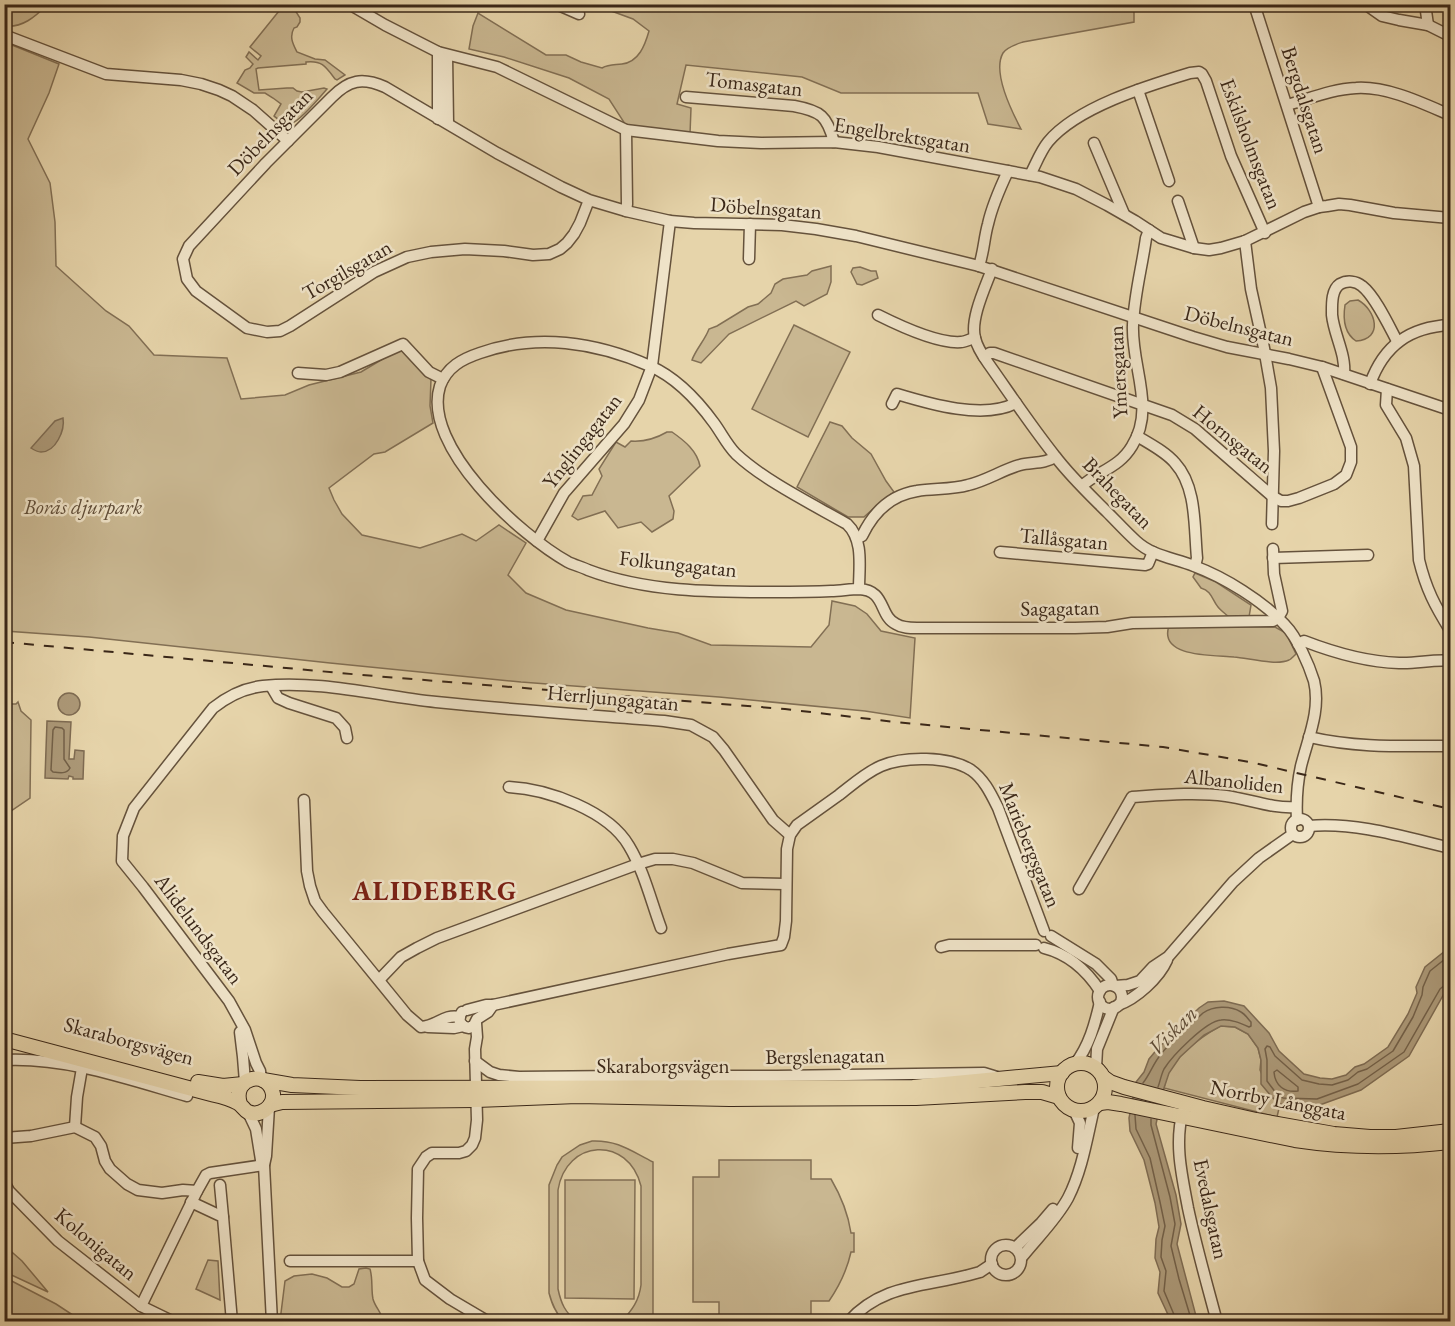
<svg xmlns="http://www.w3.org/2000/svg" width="1455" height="1326" viewBox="0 0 1455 1326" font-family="'EB Garamond',serif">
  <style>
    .green { fill: #c9b791; stroke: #826f54; stroke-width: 1.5 }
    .water { fill: #ac9978; stroke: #7e6b52; stroke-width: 1.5 }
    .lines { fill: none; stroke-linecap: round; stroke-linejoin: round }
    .shore { stroke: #736048; stroke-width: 1.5 }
    .minor-casing { stroke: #65523c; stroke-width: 13 }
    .major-casing { stroke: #3a2718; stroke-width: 16 }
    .minor { stroke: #efe3c8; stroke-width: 10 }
    .major { stroke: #e6d4aa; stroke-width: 14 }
    .rail { stroke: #3a2718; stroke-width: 2; stroke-dasharray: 10 10; stroke-linecap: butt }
    .labels { text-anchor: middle; stroke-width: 5; stroke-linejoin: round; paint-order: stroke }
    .street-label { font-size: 21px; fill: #3a2718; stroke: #efe3c8 }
    .park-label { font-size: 21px; font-style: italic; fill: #5e4b36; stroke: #efe3c8 }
    .water-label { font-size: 22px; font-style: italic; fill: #5c4935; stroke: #efe3c8 }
    .district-label { font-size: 27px; font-weight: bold; letter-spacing: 1.5px; fill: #7a1f14; stroke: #efe3c8 }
  </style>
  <rect width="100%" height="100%" fill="#e6d4aa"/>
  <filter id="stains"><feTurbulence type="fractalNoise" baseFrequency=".00333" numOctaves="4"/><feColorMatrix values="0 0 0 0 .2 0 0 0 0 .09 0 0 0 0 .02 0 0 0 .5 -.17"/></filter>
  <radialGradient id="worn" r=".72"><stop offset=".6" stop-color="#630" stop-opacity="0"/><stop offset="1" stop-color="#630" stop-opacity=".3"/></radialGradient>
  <g class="green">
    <path d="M5 4H47V5C35 17 22 28 5 26Z"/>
    <path d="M595 5H1134V22L1023 42C1017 44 1007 47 1003 53 992 72 1012 112 1021 129L988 124 978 93H841L802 77 686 65 677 104 691 108 690 134 633 127 625 124 609 99 569 78 504 57 469 49 473 26 478 13 546 55H566L581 62 602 68C609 64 614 65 622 64 639 62 645 45 649 31L633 19Z"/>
    <path d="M283 6 293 7 300 18V22L297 27 294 28C289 37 293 44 297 52L315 59 325 60 345 75 337 80 335 79C326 67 322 60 306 62V64L258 68 256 69 259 90 287 88H293L297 91 302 92 324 88 327 89C321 96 300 121 292 123 285 125 279 120 274 116L281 104 273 98 265 93H254L237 83 245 70 250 68 253 64 246 57 249 52 258 60 261 56 250 47Z"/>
    <path d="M12 45 59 64 49 93 28 139 50 183 55 222 56 266 106 311 129 326 154 355 227 358 241 399 285 395 309 385 361 372 401 348 408 357 431 379 430 406 433 423 385 452 374 454 329 488 334 500 342 514 362 535 420 548 462 534 476 541 499 525 526 543 508 575 526 593 566 610 648 628 678 633 711 645 811 647 829 625 832 601 855 606 867 614 881 631 915 638 910 718 865 711 719 697 521 682 330 663 89 637 5 631 4 68Z"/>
    <path d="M831 266V282L827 294 804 306 796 301 729 334 701 363 692 360C696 349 705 340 709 329L717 326 748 307 758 304 771 293 775 284 783 279 807 275 812 271Z"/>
    <path d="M860 267 871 271H876L878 278 862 285 857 284 851 272 853 268Z"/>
    <path d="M1358 300C1376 310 1384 339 1356 341 1344 333 1343 318 1345 305L1350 301Z"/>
    <path d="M794 325 850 352 808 437 752 409Z"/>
    <path d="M830 422 842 426 852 438 871 454 886 481 894 492 883 500 864 517H848L797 487Z"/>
    <path d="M667 432H672C685 441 697 451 700 466L669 496 674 511 673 519 652 532 641 522 618 528 605 511 578 520 572 516 583 496 592 495 602 476 599 469 616 442 625 447 631 441C645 442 655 439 667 432Z"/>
    <path d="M1195 573 1216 582 1251 605 1249 617 1230 618C1226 614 1221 611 1218 607 1212 600 1212 591 1201 588L1193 577Z"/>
    <path d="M1169 626 1275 627 1286 633 1296 654C1295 655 1290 660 1289 660 1276 666 1248 658 1234 657 1215 655 1158 658 1169 626Z"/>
    <path d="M18 702 21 711 31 720 30 798 5 815V704H16Z"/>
    <path d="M1220 1026 1235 1027 1248 1034 1258 1048 1261 1060 1260 1070 1271 1096 1280 1104 1277 1117 1164 1088C1165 1083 1166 1078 1168 1074 1178 1053 1201 1037 1220 1026Z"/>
    <path d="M592 1141C618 1140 631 1151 653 1162V1319L622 1321C632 1310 639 1301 641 1285V1186C628 1135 566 1139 558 1190V1289C561 1303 565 1313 577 1321H563C555 1312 552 1304 549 1293V1185L557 1165 562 1157 580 1145Z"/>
    <path d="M719 1160H811V1179H831C841 1196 848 1213 851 1233H854V1252H851C847 1270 840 1285 829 1301H811V1321H719V1302H693V1177H719Z"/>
    <path d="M565 1180H635L634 1299 565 1298Z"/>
    <path d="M5 1246 22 1261 48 1292 5 1272Z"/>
    <path d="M208 1260 218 1261 220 1300 196 1289Z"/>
    <path d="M366 1268 370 1269C373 1279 371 1289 373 1299 375 1307 382 1313 383 1321H281V1313L285 1281 294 1276 312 1274 327 1278 342 1287H349L354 1284 359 1269Z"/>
    <path d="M4 1277 56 1304 82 1321H5Z"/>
  </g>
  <g class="water">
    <path d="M63 418C65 430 56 452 41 452 37 452 34 450 31 448L55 421Z"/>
    <circle cx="69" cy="704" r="11"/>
    <path d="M47 721 71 722 69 759H74L75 750 84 751 83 779H73V777L69 776 68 779 45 778Z"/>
    <path d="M1450 947V988L1445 992 1409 1056 1361 1090 1317 1106 1280 1104 1271 1096 1261 1084V1060L1258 1048 1248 1034 1235 1027 1221 1026 1204 1035 1180 1057 1169 1073 1164 1088 1156 1124 1176 1195 1181 1224 1177 1244 1196 1316 1200 1321H1171L1158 1293 1160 1272 1155 1258 1156 1239 1159 1227 1155 1203 1144 1160 1130 1131 1129 1118 1136 1082 1144 1072 1149 1059 1159 1047 1199 1008 1208 1002 1224 1001 1244 1006 1269 1033 1279 1051 1304 1074 1320 1078 1332 1079 1346 1075 1355 1067 1364 1064 1388 1047 1408 1014 1417 993 1416 987 1425 967Z"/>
  </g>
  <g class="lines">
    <g class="shore">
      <path d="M55 727 62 728 64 730V759L70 768C67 774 60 773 53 772L51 770 53 730Z"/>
      <path d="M1450 955 1430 971 1423 987 1422 995 1413 1017 1393 1051 1367 1069 1358 1072 1348 1080 1332 1085 1319 1084 1302 1080 1275 1056 1270 1047 1267 1046 1265 1049 1267 1060V1081L1276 1093 1283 1098 1317 1099 1358 1084 1404 1052 1440 989 1446 984H1450"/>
      <path d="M1277 1070 1298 1087V1091C1285 1093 1275 1086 1274 1072Z"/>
      <path d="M1143 1083C1150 1074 1153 1064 1161 1054 1173 1039 1189 1026 1203 1013 1213 1006 1230 1005 1241 1012 1245 1014 1248 1019 1251 1022V1026L1249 1027C1240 1023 1231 1019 1221 1020 1206 1021 1172 1056 1164 1069 1161 1075 1160 1082 1158 1087"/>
      <path d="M1135 1115 1136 1129 1150 1158 1160 1202 1165 1226 1162 1240 1161 1257 1166 1271 1164 1291 1175 1317 1176 1322"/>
      <path d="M1151 1119V1125L1170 1197 1175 1224 1171 1246 1179 1279 1192 1322"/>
    </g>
    <defs>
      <g id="minor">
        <path d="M349 4 385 25 438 52 497 67 626 130 718 141 761 143 834 142 878 147 1040 177 1076 189 1107 205 1135 221 1161 238 1194 248 1209 250 1221 248 1245 241 1304 212 1319 207 1327 206 1339 204 1350 205 1394 213 1450 218"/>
        <path d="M556 4 579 14"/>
        <path d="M1254 4 1319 207"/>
        <path d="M1365 4 1382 16 1399 20 1428 25 1450 36"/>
        <path d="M1425 4 1428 25"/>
        <path d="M4 35 106 74 181 80 201 84 219 90 232 96 253 110 288 141"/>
        <path d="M447 55 448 123"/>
        <path d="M1138 90 1169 181"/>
        <path d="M686 97 794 106C821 111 827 116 834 142"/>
        <path d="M1287 105C1309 99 1332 89 1356 88 1387 86 1422 103 1450 115"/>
        <path d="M438 119V52"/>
        <path d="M1094 143 1124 214"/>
        <path d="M1030 175C1036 164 1040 152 1048 142 1077 107 1147 86 1190 73L1199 72 1202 74 1206 81 1231 156 1265 233"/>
        <path d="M589 200 580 223 574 234 567 243 560 249 549 254 533 255 504 251 465 249 431 252 407 257 374 272 290 326 280 331 267 332 247 328 196 291 187 279 183 259 189 246 266 163 332 97C349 80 362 77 385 87L497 153 561 187 589 200 626 211 670 221 694 223 782 225 816 229 856 236 979 266 1193 337 1227 347 1289 359 1322 367 1450 410"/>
        <path d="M1178 201 1194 248"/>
        <path d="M626 211 627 204 626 130"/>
        <path d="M1245 241 1251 289 1264 348 1271 388 1274 451 1272 524"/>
        <path d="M749 259 750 224"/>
        <path d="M979 266C984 251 984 238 988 224 992 206 1000 188 1008 171"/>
        <path d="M992 269C985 288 970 319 975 338 977 347 983 356 988 363 1010 394 1031 426 1055 456 1070 476 1089 494 1107 512 1117 522 1126 532 1136 541 1152 556 1174 558 1194 566 1224 577 1263 601 1285 625 1297 637 1309 665 1314 681 1321 710 1308 738 1301 766 1297 784 1296 801 1297 820"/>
        <path d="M878 315C898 325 938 344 961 342 965 342 970 339 975 338"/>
        <path d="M984 357 990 353H994L1172 415 1195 429 1272 496 1281 501H1288L1299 498 1334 484 1346 475 1351 462V447L1322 367"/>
        <path d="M298 373 326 375 340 372 403 344 429 372 443 379"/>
        <path d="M1344 374C1346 354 1334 335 1332 315 1332 305 1331 290 1340 284 1347 280 1356 281 1362 286 1375 296 1389 326 1397 341"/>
        <path d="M1370 384C1384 345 1410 327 1450 325"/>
        <path d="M1387 389 1386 405 1406 438 1414 466 1419 560C1426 589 1435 606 1450 630"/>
        <path d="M892 404 897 394C930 404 984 420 1016 403"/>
        <path d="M1137 436C1150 444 1166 452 1175 463 1197 487 1194 527 1197 558L1195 566"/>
        <path d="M1082 486C1098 471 1119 468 1132 446 1156 408 1131 366 1133 325 1134 296 1142 267 1146 238L1149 230"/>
        <path d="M857 538 862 536C873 513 891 495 917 491 933 488 951 490 968 485 986 481 1002 470 1020 465 1031 462 1045 464 1055 457"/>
        <path d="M537 541 564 493 624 424 639 400 652 366 670 221"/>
        <path d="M1000 552 1145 565 1148 564 1153 552"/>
        <path d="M1273 558 1368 555"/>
        <path d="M859 589C859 567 864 540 847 524 812 504 765 481 736 454 727 445 722 434 714 423 698 401 675 377 650 366 596 342 536 333 480 353 462 359 447 367 440 386 421 446 521 536 568 562 574 565 582 567 588 570 646 592 711 592 771 592 791 592 811 592 831 591 840 591 850 589 859 589 886 590 879 616 896 624 902 628 910 628 917 628H1075L1107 627 1132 623 1273 621 1278 618 1282 611 1274 574 1273 549"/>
        <path d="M1298 644 1304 641C1335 653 1366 662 1399 663 1416 664 1434 659 1450 661"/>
        <path d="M271 686 278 698 289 703 336 718 345 728 347 738"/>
        <path d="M1309 737C1357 748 1401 746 1450 746"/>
        <path d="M509 787C548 789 609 811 629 846 644 871 651 901 661 928"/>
        <path d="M304 800 307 871 310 886 315 901 323 912 407 1015 421 1027C438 1026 442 1014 460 1017"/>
        <circle cx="1300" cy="828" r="9"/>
        <path d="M1309 826C1357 822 1404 837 1450 848"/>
        <path d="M1079 889 1132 797C1163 795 1195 792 1226 796 1249 799 1273 809 1296 807"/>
        <path d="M1051 936 1096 964 1111 979 1113 985"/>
        <path d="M941 947 949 945H1036"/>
        <path d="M1044 948C1068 954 1087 971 1100 991"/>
        <path d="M379 980 401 957 417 948 437 938 638 864 655 859H673L693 863 742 883 785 884"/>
        <circle cx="1110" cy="997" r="12"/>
        <path d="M1115 986 1128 985 1140 981 1153 967 1168 957 1233 882 1259 858 1293 834"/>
        <path d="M1118 1005C1136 999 1159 978 1167 960"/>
        <path d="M467 1010 486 1005H493L728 954 781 945 784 937 786 921 787 849 790 835 797 825C811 815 825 805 839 795 852 785 865 773 881 766 904 756 949 756 971 770 984 779 991 794 998 808L1044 931"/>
        <path d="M462 1012C457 1019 460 1027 469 1028L474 1025 477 1019 488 1012 493 1005"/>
        <path d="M476 1023 477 1037 475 1049 477 1120 475 1138 472 1145 466 1151 459 1153H432L426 1157 418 1169 417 1218 418 1261 425 1280 450 1299 489 1322"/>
        <path d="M428 1027 454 1028 463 1026"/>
        <path d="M240 1032 243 1057 245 1082"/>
        <path d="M4 1060C66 1057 128 1079 187 1096"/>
        <path d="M475 1061 490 1072 499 1075 519 1077 623 1076H777L984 1073 997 1077"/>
        <path d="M1075 1064C1089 1046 1095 1024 1100 1002"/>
        <path d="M1096 1068 1097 1049 1114 1007"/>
        <path d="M261 1079 260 1071 256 1063 245 1030 229 1001 143 887 122 861 123 836 134 808 213 708C228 696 244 688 263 686 320 680 378 696 436 702 512 710 588 715 664 721L691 725 713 737 724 750 773 820 790 835"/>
        <path d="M269 1107 266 1156 264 1165 272 1322"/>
        <path d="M1074 1110 1080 1123 1078 1148"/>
        <path d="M1183 1111C1174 1143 1182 1176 1188 1208 1196 1246 1207 1284 1217 1322"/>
        <path d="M248 1112 256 1129 261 1160"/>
        <path d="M75 1127 77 1097 82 1068"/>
        <path d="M4 1138 31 1136 75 1127 95 1137 101 1146 105 1161 110 1169 127 1184 138 1190 162 1193 183 1190 197 1191"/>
        <path d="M4 1182 9 1191 58 1241 141 1306 174 1322"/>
        <path d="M220 1185 223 1217"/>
        <path d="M191 1202 223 1217 232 1322"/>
        <circle cx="1006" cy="1260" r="15"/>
        <path d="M1016 1247 1041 1223 1053 1209"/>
        <path d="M1022 1257C1038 1237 1056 1220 1068 1198 1082 1171 1087 1138 1094 1108"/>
        <path d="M290 1261H418"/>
        <path d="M141 1306 197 1191 206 1175 210 1173 264 1165"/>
        <path d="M848 1322C882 1284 924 1287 969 1275L980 1272 992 1264"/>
      </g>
      <g id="major">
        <path d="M4 1039 211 1094C220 1096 230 1098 238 1103 242 1105 244 1110 248 1112 260 1117 274 1107 273 1094 269 1069 231 1076 240 1104"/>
        <circle cx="1081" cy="1087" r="24"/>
        <path d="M1103 1077 1110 1082 1124 1087 1203 1108 1256 1120 1334 1134 1370 1137H1396L1450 1131"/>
        <path d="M263 1080 292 1085 360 1088 913 1087 1062 1073"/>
        <path d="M198 1082 223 1086 243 1084"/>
        <path d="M1100 1103 1108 1102 1121 1104 1295 1140C1348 1148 1397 1148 1450 1142"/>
        <path d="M270 1105 282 1102 476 1100 577 1096 730 1099 916 1098 1025 1092H1042L1059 1097"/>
      </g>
    </defs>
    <use href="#minor" class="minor-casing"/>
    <use href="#major" class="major-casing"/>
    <use href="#minor" class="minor"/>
    <use href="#major" class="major"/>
    <path class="rail" d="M4 642 362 675 785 709 895 722 1163 747 1250 762 1450 809"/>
  </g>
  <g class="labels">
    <g class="street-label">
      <text transform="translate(754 84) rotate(6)" y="7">Tomasgatan</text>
      <text transform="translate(1305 100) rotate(72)" y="7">Bergdalsgatan</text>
      <text transform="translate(270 132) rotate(-46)" y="7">Döbelnsgatan</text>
      <text transform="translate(902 135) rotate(9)" y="7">Engelbrektsgatan</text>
      <text transform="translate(1251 144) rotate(69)" y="7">Eskilsholmsgatan</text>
      <text transform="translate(766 208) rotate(4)" y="7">Döbelnsgatan</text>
      <text transform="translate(347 270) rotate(-30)" y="7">Torgilsgatan</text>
      <text transform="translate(1239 326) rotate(14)" y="7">Döbelnsgatan</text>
      <text transform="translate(1118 372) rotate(-93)" y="7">Ymersgatan</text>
      <text transform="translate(1233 439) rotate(39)" y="7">Hornsgatan</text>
      <text transform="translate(582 441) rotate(-52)" y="7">Ynglingagatan</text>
      <text transform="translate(1118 493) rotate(46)" y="7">Brahegatan</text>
      <text transform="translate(1064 539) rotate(5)" y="7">Tallåsgatan</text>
      <text transform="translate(678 564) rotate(6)" y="7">Folkungagatan</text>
      <text transform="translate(1060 608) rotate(-1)" y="7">Sagagatan</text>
      <text transform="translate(613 698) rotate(5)" y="7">Herrljungagatan</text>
      <text transform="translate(1234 781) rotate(6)" y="7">Albanoliden</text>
      <text transform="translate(1030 845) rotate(68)" y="7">Mariebergsgatan</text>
      <text transform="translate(199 929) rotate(53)" y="7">Alidelundsgatan</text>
      <text transform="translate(129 1041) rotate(15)" y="7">Skaraborgsvägen</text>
      <text transform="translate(825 1056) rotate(-1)" y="7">Bergslenagatan</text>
      <text x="663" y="1073">Skaraborgsvägen</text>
      <text transform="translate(1278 1100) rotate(11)" y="7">Norrby Långgata</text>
      <text transform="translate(1211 1209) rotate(78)" y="7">Evedalsgatan</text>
      <text transform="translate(96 1244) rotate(40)" y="7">Kolonigatan</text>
    </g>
    <g class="park-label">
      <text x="83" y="514">Borås djurpark</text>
    </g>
    <g class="water-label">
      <text transform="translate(1172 1030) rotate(-45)" y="8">Viskan</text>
    </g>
    <g class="district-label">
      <text x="435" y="900">ALIDEBERG</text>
    </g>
  </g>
  <rect width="1455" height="1326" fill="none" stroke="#e6d4aa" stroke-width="24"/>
  <rect x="6" y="6" width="1443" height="1314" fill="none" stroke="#3a2718" stroke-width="3"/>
  <rect x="12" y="12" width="1431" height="1302" fill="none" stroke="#3a2718" stroke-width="1.5"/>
  <rect width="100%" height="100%" filter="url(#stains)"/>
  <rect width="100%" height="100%" fill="url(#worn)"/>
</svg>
